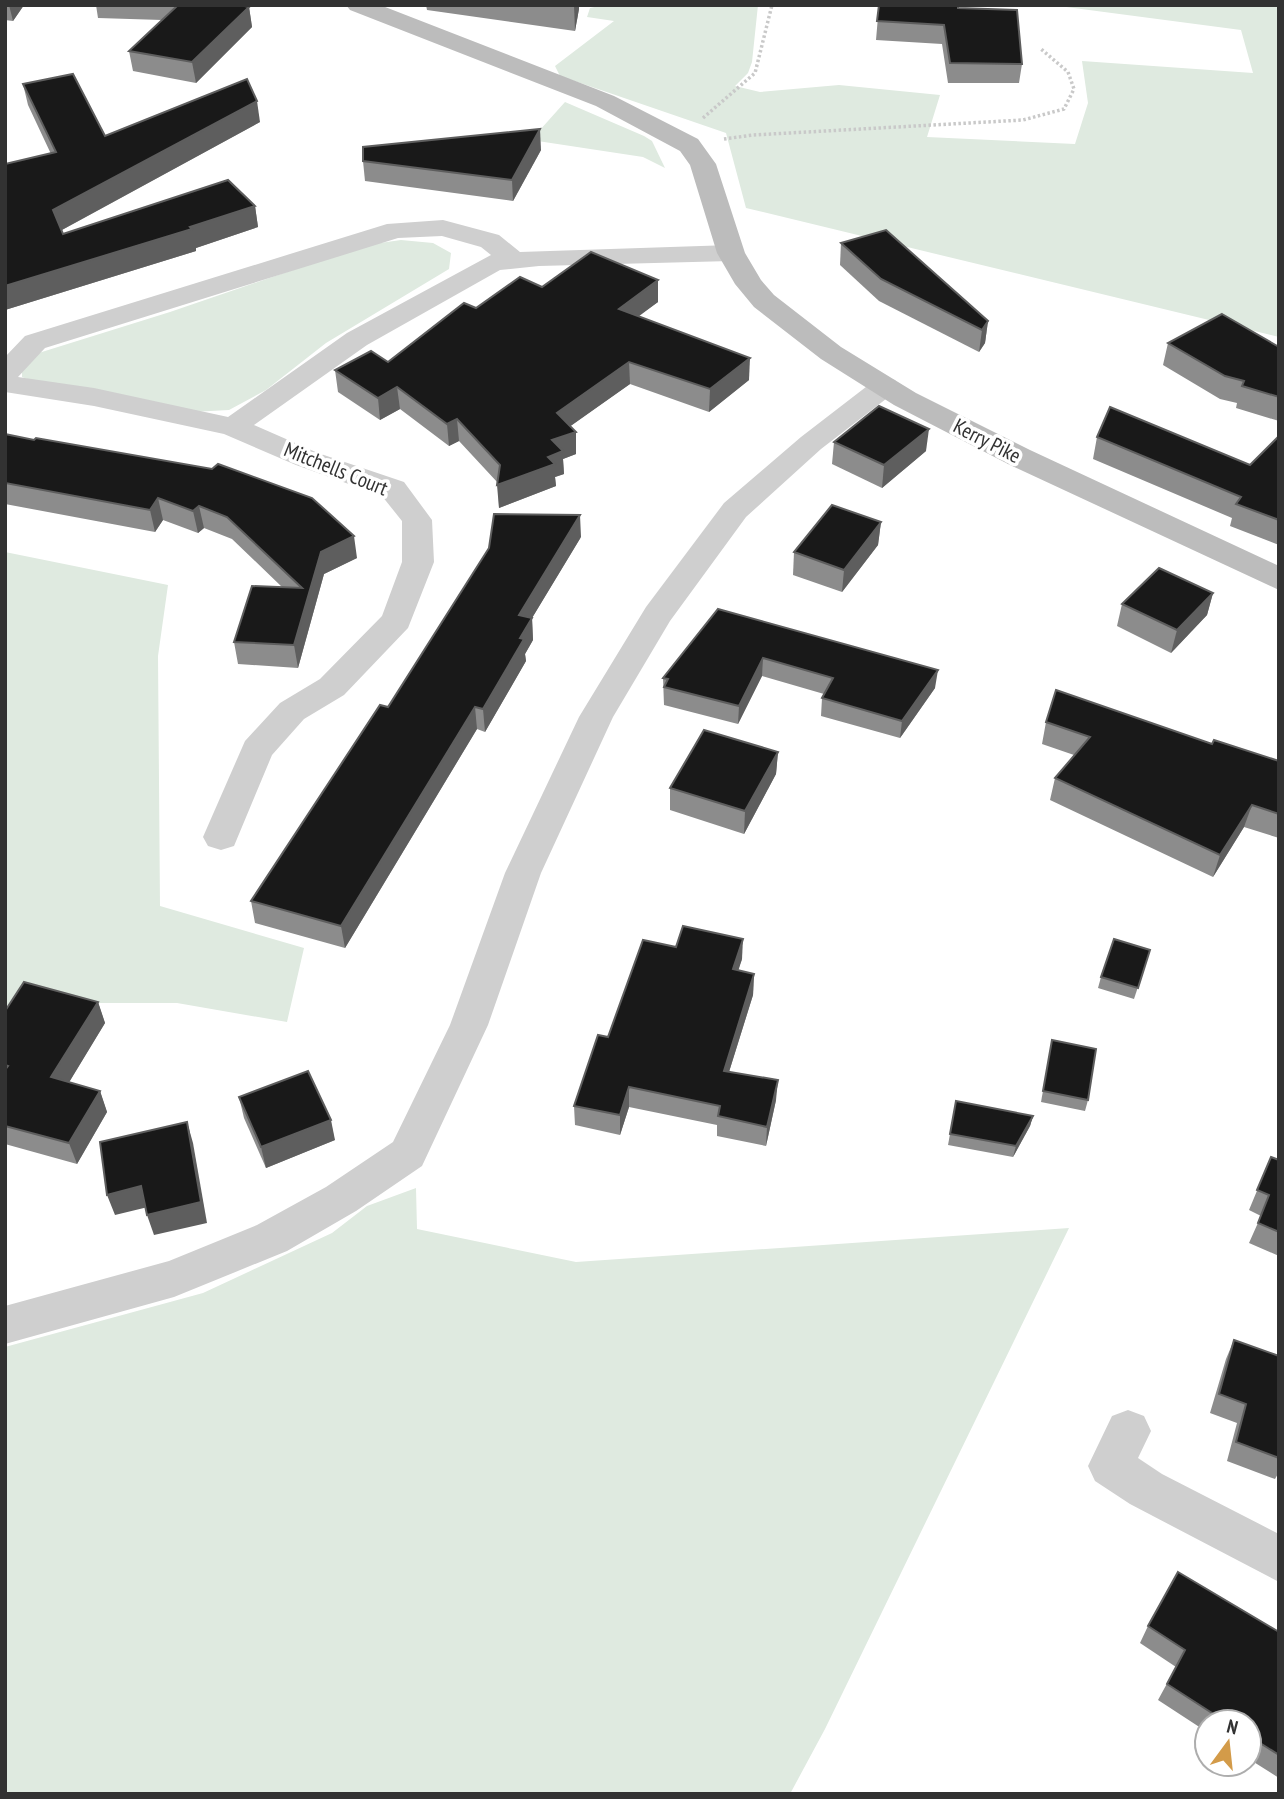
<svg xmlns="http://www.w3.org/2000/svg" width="1284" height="1799" viewBox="0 0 1284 1799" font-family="'PT Sans Narrow',sans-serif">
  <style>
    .green { fill: #dfeae0 }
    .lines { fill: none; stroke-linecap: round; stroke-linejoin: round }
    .path { stroke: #c9c9c9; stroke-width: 3.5; stroke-dasharray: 2.5 2.5; stroke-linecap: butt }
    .street { fill: #cfcfcf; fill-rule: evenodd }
    .secondary { fill: #bcbcbc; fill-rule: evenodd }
    .wall { fill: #8c8c8c }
    .shaded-wall { fill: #5e5e5e }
    .building { fill: #191919; stroke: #5e5e5e; stroke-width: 2 }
    .labels { text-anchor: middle; stroke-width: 7; stroke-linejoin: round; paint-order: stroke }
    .street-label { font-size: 21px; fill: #323232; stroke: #fff }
  </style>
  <rect width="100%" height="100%" fill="#fff"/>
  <g class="green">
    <path d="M603 5H758L752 62 748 73 735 86 760 92 839 85 940 95 927 137 1075 144 1088 103 1082 61 1253 73 1241 30 1051 5H1279V337L746 208 726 133 560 76 555 66 614 21 587 17 590 8Z"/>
    <path d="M565 102 644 136 652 141 665 168 643 157 531 140Z"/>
    <path d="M401 240 433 243 451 253 449 269 326 343 266 390 229 410 192 412 35 382 22 377V366L29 356 170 312 366 245Z"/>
    <path d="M5 552 168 585 158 656 160 906 304 948 287 1022 177 1003H73L5 1035Z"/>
    <path d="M416 1188 417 1229 576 1262 1069 1228 825 1729 790 1794H5V1347L203 1293 332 1233 367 1206Z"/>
  </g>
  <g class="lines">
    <g class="path">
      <path d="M703 118 755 73 772 5"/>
      <path d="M724 139 753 135 1023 120 1064 109 1074 89 1068 72 1041 49"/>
    </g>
    <g class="street">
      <path d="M443 220 499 235 520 252 731 245 740 247 744 253 740 259 731 261 539 266 500 270 367 345 254 425 318 453 404 482 432 520 434 562 408 628 344 695 304 719 272 755 234 846 221 850 208 846 203 837 245 741 280 703 320 679 382 616 402 562V521L382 496 296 465 224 434 94 406 5 392V357L25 336 387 224ZM442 236 481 247 491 255 347 333 228 417 94 388 18 377 45 348 398 238Z"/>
      <path d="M885 377 895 380 899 386 895 392 821 449 746 517 670 621 613 717 541 873 488 1025 422 1166 356 1211 287 1251 174 1297 5 1344V1306L169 1261 257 1225 326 1187 393 1142 450 1025 505 873 579 717 646 607 724 503 801 437 875 380Z"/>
      <path d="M1128 1410 1144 1416 1151 1431 1138 1458 1162 1474 1279 1534V1582L1130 1504 1095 1481 1088 1466 1112 1416Z"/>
    </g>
    <path class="secondary" d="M346 5H380L614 96 698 139 716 164 745 253 761 280 774 295 841 347 916 393 1030 450 1279 566V590L1008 464 894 405 821 359 754 307 735 284 717 253 690 165 680 151 596 106 350 10Z"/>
  </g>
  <g class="wall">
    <path d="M5 5H24L13 21 5 20Z"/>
    <path d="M96 5H240L249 7 252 27 196 83 133 71 129 51 162 20 98 18Z"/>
    <path d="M426 5H579V9L575 31 427 10Z"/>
    <path d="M879 5 958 8 1022 64 1019 83H948L942 44 876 40Z"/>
    <path d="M23 84 105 136 260 122 62 230 63 234 255 206 258 227 196 248V251L5 310 51 154 28 105Z"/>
    <path d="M541 150 513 201 365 181 363 161Z"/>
    <path d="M841 243 988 321 985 343 979 352 879 301 840 265Z"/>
    <path d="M542 287 658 302 638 316 749 380 709 412 630 384 570 426 576 454 563 459 564 474 555 477 556 486 499 508 498 483 459 441 449 446 400 409 380 420 338 392 335 370 388 362 476 308Z"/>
    <path d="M1168 343 1279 347V421L1236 408 1237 403 1220 399 1163 365Z"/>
    <path d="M5 434 357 558 324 574 298 668 238 664 234 642 282 587 232 539 204 528 198 533 163 520 155 532 5 504Z"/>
    <path d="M1279 436V545L1230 526 1232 518 1093 459 1097 437 1250 465Z"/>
    <path d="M834 442 926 451 882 488 832 464Z"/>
    <path d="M881 522 878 545 842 592 793 575 794 552Z"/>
    <path d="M581 537 532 618 533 640 525 654 526 661 485 732 477 729 345 948 255 923 251 901Z"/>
    <path d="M1213 593 1207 615 1171 653 1117 626 1122 604Z"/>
    <path d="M718 609 935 688 900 738 821 716 822 698 824 694 762 676 738 724 664 705 663 678Z"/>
    <path d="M1046 722 1212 744 1279 761V838L1244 827 1213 877 1050 800 1055 778 1074 755 1042 744Z"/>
    <path d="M778 752 776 774 744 834 670 810V788Z"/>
    <path d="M1150 950 1134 999 1098 988 1101 977Z"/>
    <path d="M742 959 738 970 754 974 753 995 729 1072 776 1100 766 1146 717 1136V1125L629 1107 620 1135 575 1125 574 1106 608 1037Z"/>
    <path d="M98 1002 105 1023 69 1082 100 1091 107 1112 77 1164 5 1144V1011Z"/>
    <path d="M1052 1040 1088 1100 1085 1111 1041 1102Z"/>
    <path d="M239 1097 335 1140 266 1168 244 1118Z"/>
    <path d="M956 1101 1033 1116 1030 1126 1013 1157 948 1145Z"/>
    <path d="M1271 1157 1279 1160V1256L1249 1243 1261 1216 1249 1210Z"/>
    <path d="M1234 1340 1279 1356V1472L1275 1479 1227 1461 1237 1423 1210 1413 1226 1359Z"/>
    <path d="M1148 1626 1279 1632V1778L1249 1759V1722H1207V1732L1158 1700 1176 1667 1140 1643Z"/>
  </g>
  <g class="shaded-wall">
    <path d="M9 5H24L13 21Z"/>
    <path d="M574 5H579V9L575 31Z"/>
    <path d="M249 7 252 27 196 83 192 62Z"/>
    <path d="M257 101 260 122 58 232 53 210Z"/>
    <path d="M540 129 541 150 513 201 512 180Z"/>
    <path d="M255 206 258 227 196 248V251L5 310V286Z"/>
    <path d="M658 280V302L619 331V309Z"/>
    <path d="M988 321 985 343 979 352 982 330Z"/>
    <path d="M750 358 749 380 709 412 710 389Z"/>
    <path d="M629 362 630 384 558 435 557 413Z"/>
    <path d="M397 387 400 409 380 420 378 398Z"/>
    <path d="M457 419 459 441 449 446 447 424Z"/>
    <path d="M929 429 926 451 882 488 884 465Z"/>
    <path d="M576 432V454L563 459 564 474 555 477 556 486 499 508 497 485 548 457 552 440Z"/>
    <path d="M158 498 163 520 155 532 150 510Z"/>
    <path d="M199 506 204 528 198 533 193 511Z"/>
    <path d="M580 515 581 537 529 623 532 618 533 640 525 654 526 661 485 732 483 709 519 615Z"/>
    <path d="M881 522 878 545 842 592 844 570Z"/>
    <path d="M354 536 357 558 324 574 298 668 294 645 321 552Z"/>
    <path d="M1213 593 1207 615 1171 653 1177 630Z"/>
    <path d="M763 658 762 676 738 724 739 706Z"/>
    <path d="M938 670 935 688 900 738 902 721Z"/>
    <path d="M475 707 477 729 345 948 341 926Z"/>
    <path d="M778 752 776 774 744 834 745 811Z"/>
    <path d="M1252 805 1244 827 1213 877 1220 855Z"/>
    <path d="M743 939 742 959 732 990 733 969Z"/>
    <path d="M754 974 753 995 723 1091 724 1071Z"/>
    <path d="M98 1002 105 1023 59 1099 51 1077Z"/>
    <path d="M778 1080 776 1100 766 1146 767 1127Z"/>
    <path d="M629 1087V1107L620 1135V1115Z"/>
    <path d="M100 1091 107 1112 77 1164 69 1143Z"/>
    <path d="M1033 1116 1030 1126 1013 1157 1016 1146Z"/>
    <path d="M331 1120 335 1140 266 1168 261 1147Z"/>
    <path d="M187 1122 193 1143 207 1223 154 1235 147 1215Z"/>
    <path d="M141 1186 148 1207 115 1215 107 1195Z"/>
  </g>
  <g class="building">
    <path d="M178 5H240L249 7 192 62 129 51Z"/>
    <path d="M879 5H958V8L1017 10 1022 64 950 63 944 25 877 21Z"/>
    <path d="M73 74 105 136 247 79 257 101 53 210 63 234 228 180 255 206 190 227 192 229 5 286V164L56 152 23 84Z"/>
    <path d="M540 129 512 180 363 161V147Z"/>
    <path d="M886 230 988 321 982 330 881 279 841 243Z"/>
    <path d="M591 252 658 280 619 309 750 358 710 389 629 362 557 413 576 432 552 440 563 451 548 457 555 464 497 485 500 465 457 419 447 424 397 387 378 398 335 370 371 351 388 362 464 303 476 308 520 277 542 287Z"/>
    <path d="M1222 314 1279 347V397L1242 386 1244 381 1225 376 1168 343Z"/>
    <path d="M879 406 929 429 884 465 834 442Z"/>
    <path d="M1110 407 1250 465 1279 436V520L1236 504 1241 497 1097 437Z"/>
    <path d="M5 434 34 440 36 438 212 469 218 464 312 498 354 536 321 552 294 645 234 642 252 586 302 588 227 517 199 506 193 511 158 498 150 510 5 483Z"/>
    <path d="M832 505 881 522 844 570 794 552Z"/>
    <path d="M494 514 580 515 519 615 532 618 520 638 524 639 483 709 475 707 341 926 251 901 380 705 388 707 489 548Z"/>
    <path d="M1159 568 1213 593 1177 630 1122 604Z"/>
    <path d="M718 609 938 670 902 721 822 698 833 678 763 658 739 706 664 687 668 679 663 678Z"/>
    <path d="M1056 690 1212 744 1214 740 1279 761V814L1252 805 1220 855 1055 778 1090 737 1046 722Z"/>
    <path d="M704 730 778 752 745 811 670 788Z"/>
    <path d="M683 926 743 939 733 969 754 974 724 1071 778 1080 767 1127 718 1116 720 1106 629 1087 620 1115 574 1106 598 1035 608 1037 643 940 676 947Z"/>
    <path d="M1114 939 1150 950 1138 988 1101 977Z"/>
    <path d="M24 982 98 1002 51 1077 100 1091 69 1143 5 1126V1070L8 1066 5 1065V1011Z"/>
    <path d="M1052 1040 1096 1049 1088 1100 1043 1091Z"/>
    <path d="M308 1071 331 1120 261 1147 239 1097Z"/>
    <path d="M956 1101 1033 1116 1016 1146 950 1134Z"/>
    <path d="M187 1122 201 1202 147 1215 141 1186 107 1195 100 1142Z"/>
    <path d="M1271 1157 1279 1160V1232L1258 1223 1269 1195 1257 1190Z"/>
    <path d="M1234 1340 1279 1356V1458L1236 1442 1246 1404 1219 1394Z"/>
    <path d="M1178 1572 1279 1632V1755L1249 1736V1722H1226L1167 1684 1185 1650 1148 1626Z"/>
  </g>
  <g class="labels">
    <g class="street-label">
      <text transform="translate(987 441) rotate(27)" y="7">Kerry Pike</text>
      <text transform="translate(336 469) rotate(22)" y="7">Mitchells Court</text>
    </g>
  </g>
  <rect width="1284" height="1799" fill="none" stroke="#323232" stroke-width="14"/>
  <g transform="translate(1228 1743) rotate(15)"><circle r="33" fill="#ffffff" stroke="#adadad" stroke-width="2"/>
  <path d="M0-5L12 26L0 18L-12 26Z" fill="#d39b49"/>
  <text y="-10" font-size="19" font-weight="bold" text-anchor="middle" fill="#323232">N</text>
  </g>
</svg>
